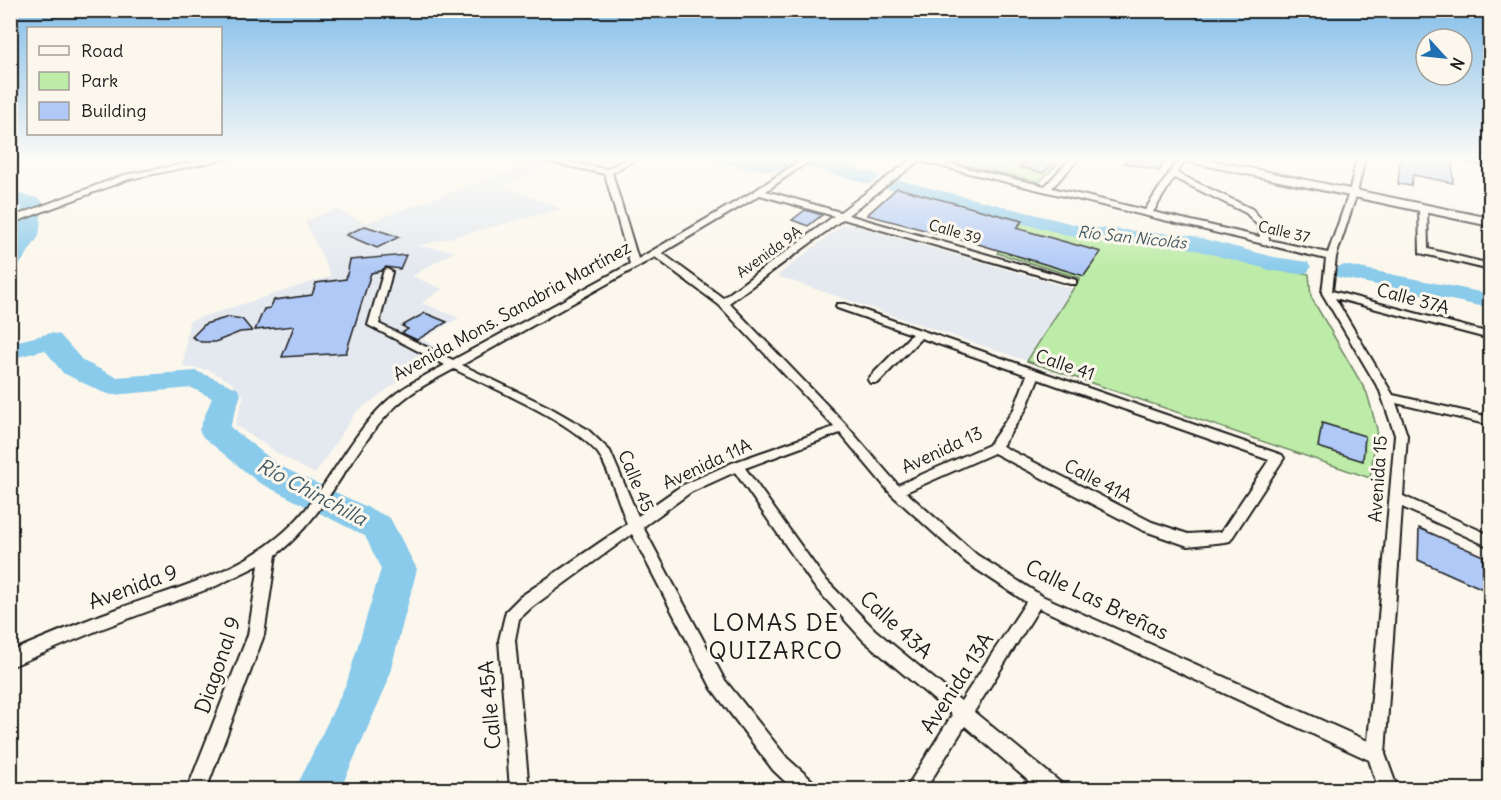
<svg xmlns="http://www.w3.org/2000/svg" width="1501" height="800" viewBox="0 0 1501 800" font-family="Delius,sans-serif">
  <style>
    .built { fill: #e4e9ef }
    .green { fill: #bdeba8; stroke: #6c8462; stroke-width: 1.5 }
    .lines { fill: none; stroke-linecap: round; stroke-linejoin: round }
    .river { fill: #8acaeb; fill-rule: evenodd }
    .building { fill: #b0c9f7; stroke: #1c1c1c; stroke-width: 1.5 }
    .minor-casing { stroke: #1c1c1c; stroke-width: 4 }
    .secondary-casing { stroke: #1c1c1c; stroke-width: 4 }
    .minor { fill: #fbf7ec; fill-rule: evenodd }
    .secondary { fill: #fbf7ec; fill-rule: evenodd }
    .labels { text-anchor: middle; stroke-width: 6; stroke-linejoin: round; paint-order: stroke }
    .far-street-label { font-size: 15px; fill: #1c1c1c; stroke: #fbf7ec }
    .far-water-label { font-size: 16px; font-style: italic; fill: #425964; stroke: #fbf7ec }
    .street-label { font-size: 18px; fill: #1c1c1c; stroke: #fbf7ec }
    .water-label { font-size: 20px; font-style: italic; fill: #425964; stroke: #fbf7ec }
    .near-street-label { font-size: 21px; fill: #1c1c1c; stroke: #fbf7ec }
    .near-neighbourhood-label { font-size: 24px; letter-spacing: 1.5px; fill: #1c1c1c; stroke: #fbf7ec }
  </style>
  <rect width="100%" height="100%" fill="#fbf7ec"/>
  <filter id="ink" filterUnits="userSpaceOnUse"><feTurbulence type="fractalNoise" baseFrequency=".0167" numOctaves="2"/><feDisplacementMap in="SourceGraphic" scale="12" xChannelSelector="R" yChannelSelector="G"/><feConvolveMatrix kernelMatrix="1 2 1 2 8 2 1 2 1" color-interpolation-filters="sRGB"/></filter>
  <g filter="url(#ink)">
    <g class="built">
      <path d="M537 161 555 165 503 186 561 209 418 246 455 251 412 276 442 289 422 303 459 318 422 339 448 353 399 381 356 412 315 474 282 456 235 425 244 396 231 382 209 370 183 367 189 321 331 276 305 221 336 209 366 223Z"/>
      <path d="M850 224 1073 289 1027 361 777 276 842 225Z"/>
    </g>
    <g class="green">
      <path d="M934 158H982L1011 165 1016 160 1024 162 1020 167 1043 173 1055 160 1047 158H1064L1039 182Z"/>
      <path d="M1024 220 1092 239H1136L1186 245 1309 274 1311 297 1367 393 1377 429 1370 478 1027 361 1080 278 997 253Z"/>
    </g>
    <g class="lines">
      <g class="river">
        <path d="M714 158H792L800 163C790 178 732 166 717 162Z"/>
        <path d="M815 158 876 174 879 178 869 184 807 167 805 163 807 159Z"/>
        <path d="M895 179 1085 227 1189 235 1274 257 1308 262 1311 267 1308 272 1300 274 1274 271 1188 248 1083 239 888 189 885 185Z"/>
        <path d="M10 191 40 199 43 203 39 236 18 267 10 269C10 246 18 229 22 206L10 203Z"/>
        <path d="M1345 265 1490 294V308L1337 277 1333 272 1337 267Z"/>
        <path d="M51 333 60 335 83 361 116 377 196 371 237 388 241 394 230 427 280 466 390 518 417 569 387 684 340 790H295L347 682 381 569 365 536 258 482 203 437 199 430 212 398 192 388 112 395 102 392 63 373 45 350 10 359V343Z"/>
      </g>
    </g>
    <g class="building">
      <path d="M1029 158H1058L1043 173 1019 167Z"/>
      <path d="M1125 158H1167L1159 171 1124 163Z"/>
      <path d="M1400 158 1452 160 1453 183 1413 175 1411 186 1398 184Z"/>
      <path d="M897 188 1022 221 1016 228 1101 252 1084 276 978 244 867 215Z"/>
      <path d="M805 210 822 215 808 226 792 220Z"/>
      <path d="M365 226 399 237 377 248 346 235Z"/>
      <path d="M406 255 400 269 386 267 381 271 371 273 346 353 282 357 294 326 255 330 264 309 270 308 274 300 312 295 316 283 346 279 350 260Z"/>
      <path d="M425 313 447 322 417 340 402 333 408 329 402 326Z"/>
      <path d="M229 317 242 319 252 331 240 332 215 342H201L192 337 205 324Z"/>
      <path d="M1322 423 1365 436 1363 461 1318 447Z"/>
      <path d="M1419 528 1483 556V589L1418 560Z"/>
    </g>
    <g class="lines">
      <defs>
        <g id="minor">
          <path d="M217 158H231L129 179 10 224V218L124 175Z"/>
          <path d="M532 158H546L607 169 628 158H637L612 173 638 259 756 190 804 158H813L766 191 840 212 912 159 911 158H923L1045 186 1071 158H1079L1052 188 1145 210 1179 158H1187L1177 173 1252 209 1267 226 1269 240 1328 253 1349 193 1357 158H1365L1357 193 1336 257 1332 291 1490 333V339L1335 298 1393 395 1490 417V425L1396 403 1407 435 1403 496 1490 535V547L1402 507 1385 754 1398 790H1379L1369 760 1039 608 974 712 1061 783 1063 790H1039L965 726 925 790H905L952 715 863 640 814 586 735 472 691 492 643 527 724 679 787 758 815 783 817 790H794L773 770 712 689 632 534 532 607 519 619 515 640 529 790H510L499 640 506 611 520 597 627 524C621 508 606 462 597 452 568 419 494 389 454 369 432 381 409 392 392 410 347 456 329 513 276 555L264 635 206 790H187L248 635 259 565 216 586 101 629 10 667V652C47 636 83 621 120 608 176 588 238 573 284 532 325 496 345 442 384 404 401 387 423 377 445 365L368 325 384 270 387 269 392 272 379 324 453 360 630 264 605 174ZM919 161 1326 259 1322 293 1380 391 1395 435 1368 741 1042 596 977 555 906 492 994 453 1142 530 1188 546 1225 542 1230 541 1284 458 1282 455 845 304H837L836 306 837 308 912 334 870 377 868 380 870 383H878L921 338 1027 375 1014 409 989 445 898 485 846 425 729 303 843 219 1070 284H1076V280L848 215ZM1174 178 1246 213 1259 227 1260 237 1153 212ZM760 195 834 216 723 298 662 253ZM655 257 719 305 834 427 732 463 681 486 638 516 610 451 587 429 549 407 462 365ZM1038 379 1269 460 1221 532 1188 534 1152 522 1002 446 1026 409ZM840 433 891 494 967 563 1026 602 961 701 875 630 824 578 745 468Z"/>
          <path d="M1423 205 1427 208 1428 249 1490 264V270L1420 253 1419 208Z"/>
        </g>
        <g id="secondary">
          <path d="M1179 158H1200L1490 218V226L1185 161Z"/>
          <path d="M1454 158 1490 159V166Z"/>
        </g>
      </defs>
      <use href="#minor" class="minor-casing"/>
      <use href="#secondary" class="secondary-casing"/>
      <use href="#minor" class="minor"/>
      <use href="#secondary" class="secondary"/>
    </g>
  </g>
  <linearGradient id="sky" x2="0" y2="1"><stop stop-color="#82bde9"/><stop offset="0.59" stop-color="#fdfbf6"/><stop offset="1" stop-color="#fdfbf6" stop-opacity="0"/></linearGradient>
  <rect width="1501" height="270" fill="url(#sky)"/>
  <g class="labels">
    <g class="far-street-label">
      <text transform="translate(955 232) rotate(16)" y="5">Calle 39</text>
      <text transform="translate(1284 232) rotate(13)" y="5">Calle 37</text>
      <text transform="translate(769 252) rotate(-36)" y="5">Avenida 9A</text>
    </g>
    <g class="far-water-label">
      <text transform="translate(1132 237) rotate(6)" y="6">Río San Nicolás</text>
    </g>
    <g class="street-label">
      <text transform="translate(1413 299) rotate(15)" y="6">Calle 37A</text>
      <text transform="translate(512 311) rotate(-29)" y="6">Avenida Mons. Sanabria Martínez</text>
      <text transform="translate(1065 365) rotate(19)" y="6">Calle 41</text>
      <text transform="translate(942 450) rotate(-25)" y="6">Avenida 13</text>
      <text transform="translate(707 464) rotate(-25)" y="6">Avenida 11A</text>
      <text transform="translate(1378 479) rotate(-86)" y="6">Avenida 15</text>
      <text transform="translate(636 481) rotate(67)" y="6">Calle 45</text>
      <text transform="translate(1098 481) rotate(27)" y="6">Calle 41A</text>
    </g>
    <g class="water-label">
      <text transform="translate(312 492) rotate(28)" y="7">Río Chinchilla</text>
    </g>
    <g class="near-street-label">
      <text transform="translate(133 587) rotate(-20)" y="7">Avenida 9</text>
      <text transform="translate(1097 600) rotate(26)" y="7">Calle Las Breñas</text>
      <text transform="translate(896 625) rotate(42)" y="7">Calle 43A</text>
      <text transform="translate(218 665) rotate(-71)" y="7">Diagonal 9</text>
      <text transform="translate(957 683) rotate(-57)" y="7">Avenida 13A</text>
      <text transform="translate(490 705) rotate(-95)" y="7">Calle 45A</text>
    </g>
    <g class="near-neighbourhood-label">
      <text x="776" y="631">LOMAS DE<tspan x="776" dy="28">QUIZARCO</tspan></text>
    </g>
  </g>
  <rect width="1501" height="800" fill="none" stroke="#fbf7ec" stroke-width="36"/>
  <rect x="18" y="18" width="1465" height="764" fill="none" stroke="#1c1c1c" stroke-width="2" filter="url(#ink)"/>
  <rect x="27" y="27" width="195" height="108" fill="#fbf7ec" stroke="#a29f99" stroke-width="1.5"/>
  <rect x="39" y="46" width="30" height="9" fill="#fbf7ec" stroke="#a29f99" stroke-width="1.5"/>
  <text x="81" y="57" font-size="18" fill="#1c1c1c">Road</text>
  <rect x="39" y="72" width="30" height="18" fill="#bdeba8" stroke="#a29f99" stroke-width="1.5"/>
  <text x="81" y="87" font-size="18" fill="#1c1c1c">Park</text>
  <rect x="39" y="102" width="30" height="18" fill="#b0c9f7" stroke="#a29f99" stroke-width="1.5"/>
  <text x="81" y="117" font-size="18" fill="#1c1c1c">Building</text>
  <g transform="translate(1444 57) rotate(117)"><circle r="28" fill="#fbf7ec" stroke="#a29f99" stroke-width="1.5"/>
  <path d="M0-4.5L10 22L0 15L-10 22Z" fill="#1f6fb2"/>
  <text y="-9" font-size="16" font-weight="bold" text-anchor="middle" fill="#1c1c1c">N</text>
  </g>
</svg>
